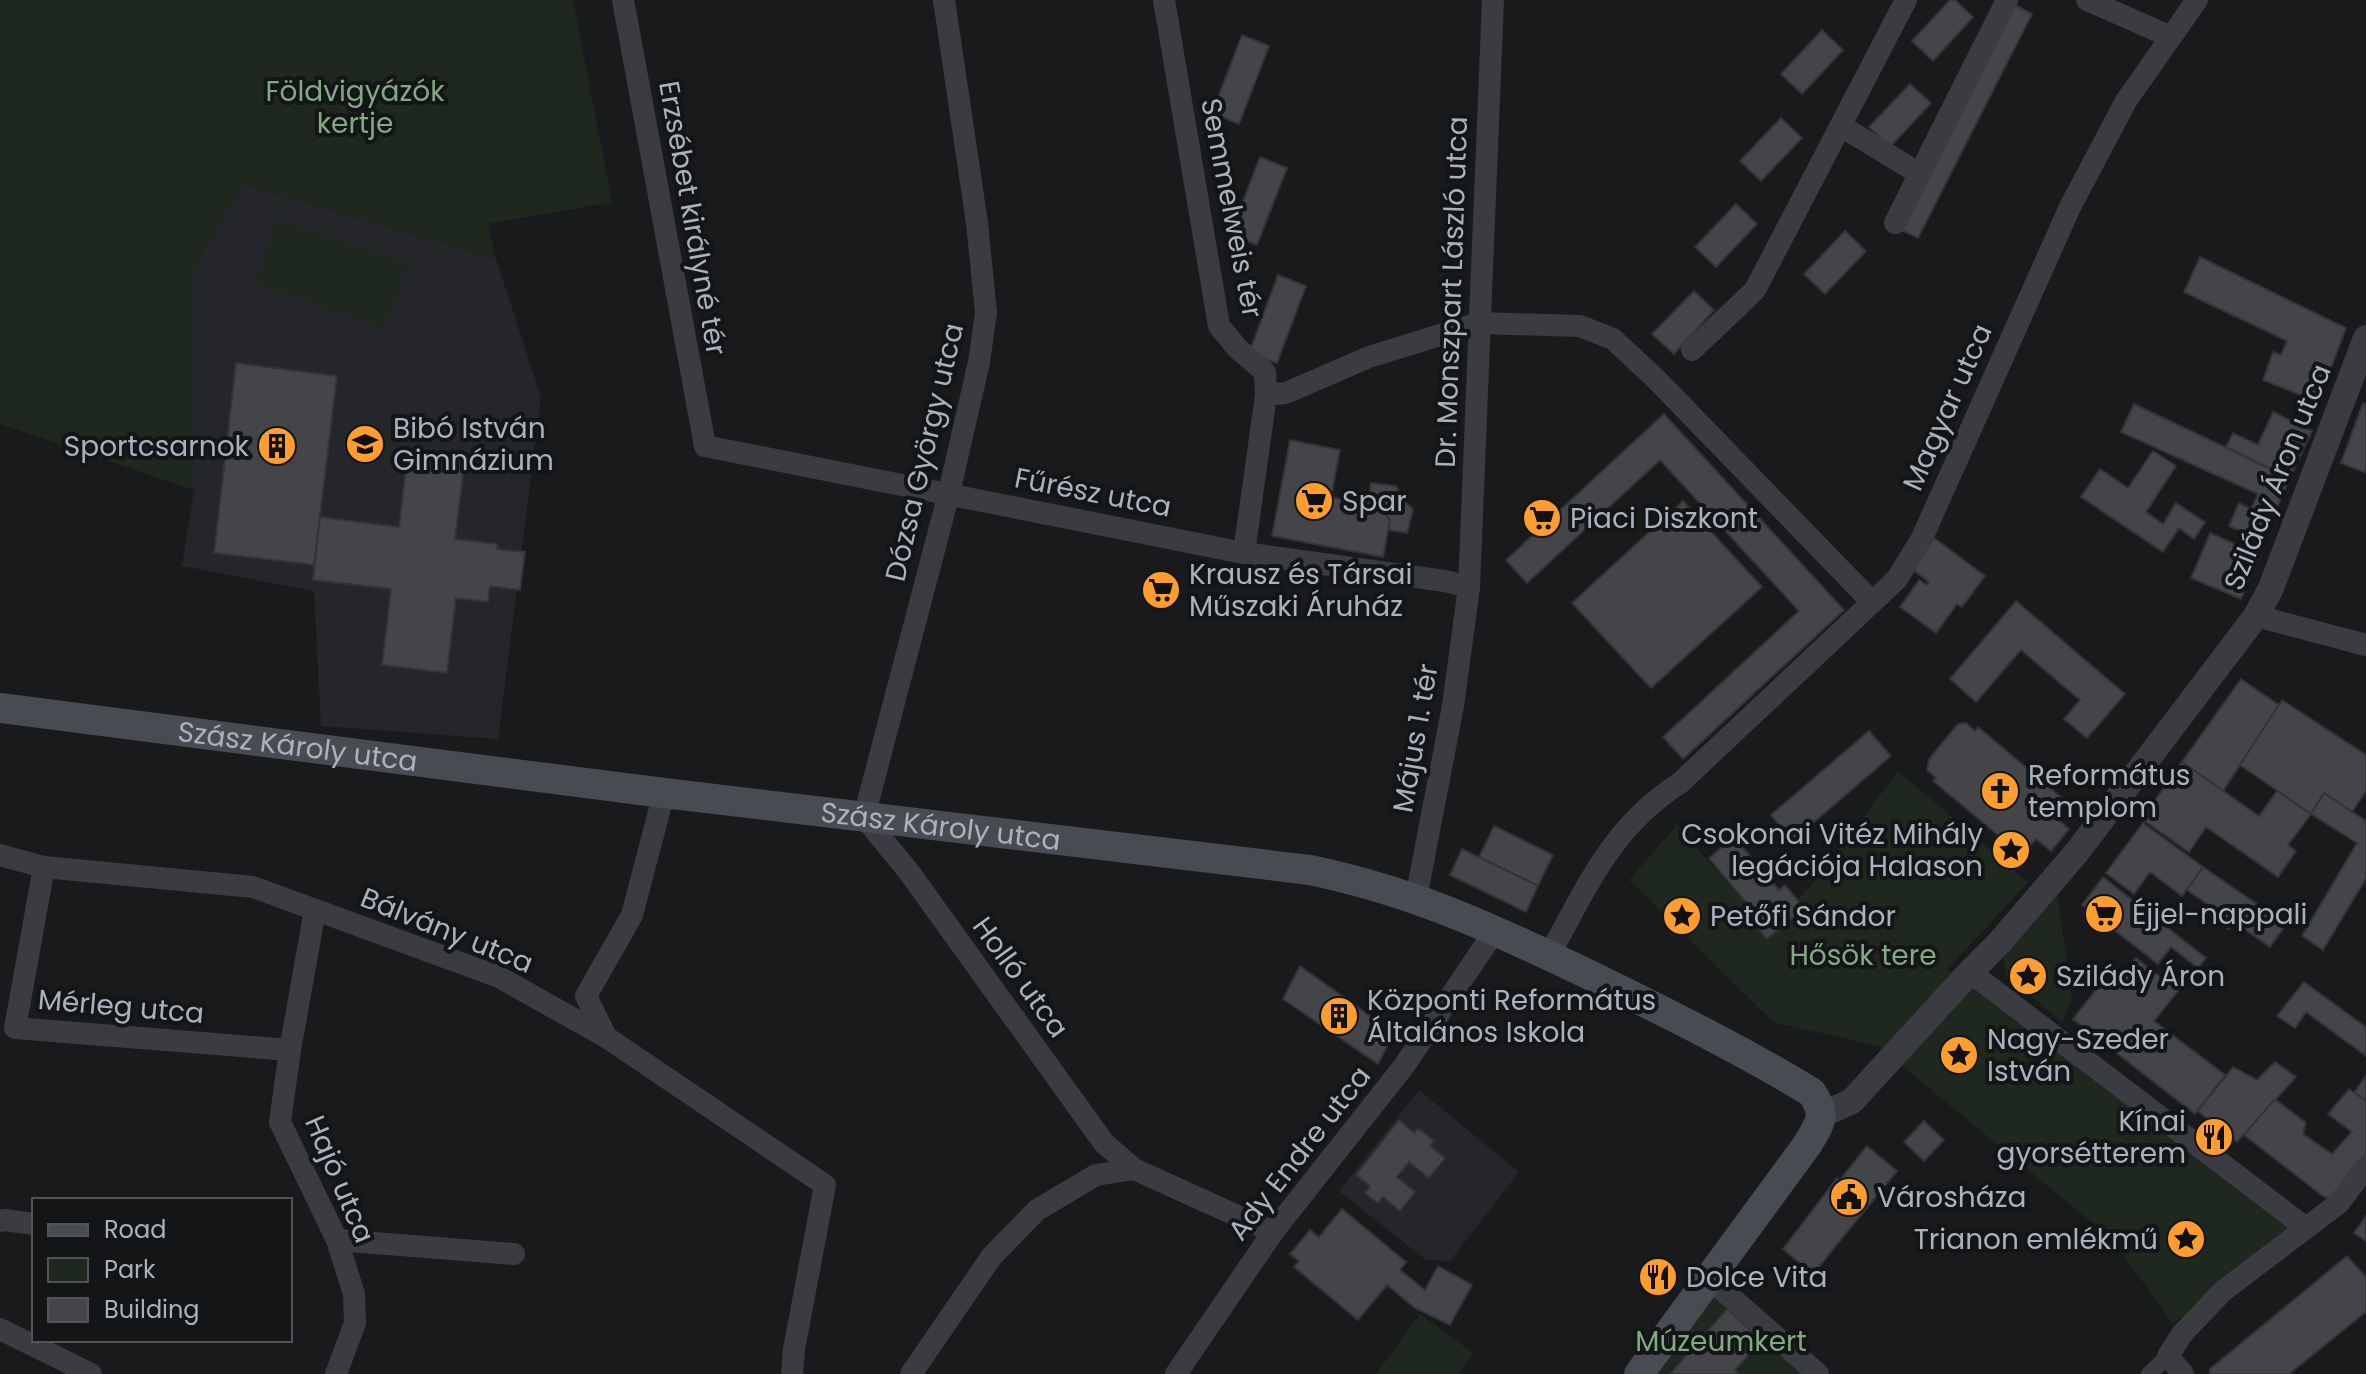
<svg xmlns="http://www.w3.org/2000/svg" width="2366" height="1374" viewBox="0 0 2366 1374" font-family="Poppins,sans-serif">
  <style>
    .built { fill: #252629 }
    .green { fill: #1e281f }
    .building { fill: #434549; stroke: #333438; stroke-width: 2 }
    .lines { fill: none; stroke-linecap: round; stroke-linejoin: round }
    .pedestrian { stroke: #3a3c41; stroke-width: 16 }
    .minor { stroke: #3a3c41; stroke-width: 22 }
    .tertiary { stroke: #3a3c41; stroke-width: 26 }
    .secondary { stroke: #484b52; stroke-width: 30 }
    .labels { text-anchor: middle; stroke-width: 8; stroke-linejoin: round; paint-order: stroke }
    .park-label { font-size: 28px; fill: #83a980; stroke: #141517 }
    .street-label { font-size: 28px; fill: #aab2bd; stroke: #141517 }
    .poi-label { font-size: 28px; fill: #aab2bd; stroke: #141517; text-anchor: start }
  </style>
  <rect width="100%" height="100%" fill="#191a1c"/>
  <g class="built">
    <path d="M244 184 496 259 541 397 498 739 321 726 314 591 182 566 194 490V266Z"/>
    <path d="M1419 1090 1519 1172 1450 1261 1426 1260 1339 1191Z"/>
  </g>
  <g class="green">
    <path d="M0 0H573L612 202 488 224 496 259 244 184 194 266V490L0 424Z"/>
    <path d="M277 219 407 264 385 328 255 283Z"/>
    <path d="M1898 771 2028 882 1948 969 2292 1228 2173 1324 2112 1239 1878 1046 1773 1022 1629 880 1677 825 1768 929 1814 883Z"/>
    <path d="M2057 890 2072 1001 2062 1022 2007 976 2002 951Z"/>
    <path d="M1716 1294 1810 1374H1657Z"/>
    <path d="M1420 1314 1473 1353 1458 1374H1376Z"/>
  </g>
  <g class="building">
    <path d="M1950 0H1955L1973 17 1933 61 1912 41Z"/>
    <path d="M2015 5 2032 14 1918 238 1901 230Z"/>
    <path d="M1822 30 1843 50 1802 94 1781 74Z"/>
    <path d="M1242 35 1269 46 1239 124 1212 113Z"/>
    <path d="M1910 84 1931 103 1890 147 1869 127Z"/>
    <path d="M1781 118 1802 138 1761 181 1740 161Z"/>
    <path d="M1260 157 1287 168 1257 245 1230 235Z"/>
    <path d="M1736 204 1757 224 1716 267 1695 247Z"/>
    <path d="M1845 231 1866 251 1825 294 1804 274Z"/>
    <path d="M2200 257 2346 328 2318 402 2263 380 2273 352 2281 355 2287 341 2184 292Z"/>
    <path d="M1278 275 1306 286 1277 363 1249 353Z"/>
    <path d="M1694 291 1714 310 1674 354 1652 334Z"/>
    <path d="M236 363 337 376 314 565 214 553Z"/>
    <path d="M2363 403 2366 404V473L2341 463Z"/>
    <path d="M2134 404 2290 478 2262 541 2229 526 2239 503 2251 509 2258 494 2121 432Z"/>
    <path d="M2273 412 2312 431 2290 478 2226 447 2233 433 2258 445Z"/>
    <path d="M1664 414 1844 610 1683 759 1663 737 1799 611 1660 460 1527 583 1506 560Z"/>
    <path d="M1290 440 1340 450 1331 497 1382 507 1390 520 1383 557 1272 536Z"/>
    <path d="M2153 451 2176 466 2146 512 2163 524 2176 503 2205 522 2194 539 2179 528 2163 552 2081 497 2100 469 2128 488Z"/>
    <path d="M408 452 465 459 455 539 498 544 497 549 525 552 520 590 490 586 488 602 456 598 447 673 382 665 391 589 313 580 320 517 399 527Z"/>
    <path d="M1371 483 1396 486 1403 500 1413 509 1407 533 1389 530 1390 520 1382 507 1368 504Z"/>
    <path d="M1683 501 1762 587 1651 688 1572 603Z"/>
    <path d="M2210 533 2260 555 2241 599 2191 578Z"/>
    <path d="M1934 538 1985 576 1962 607 1957 604 1936 633 1900 607 1919 580 1927 585 1929 582 1912 569Z"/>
    <path d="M2016 601 2125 694 2087 738 2064 719 2080 700 2021 650 1976 702 1950 679Z"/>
    <path d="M2241 679 2279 705 2223 791 2182 762Z"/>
    <path d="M2282 700 2366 755V791L2352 812 2324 793 2311 814 2240 765Z"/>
    <path d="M1966 723 1975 731 1978 727 2067 802 2054 816 2069 829 2051 851 2036 839 2022 855 1933 781 1936 778 1927 770 1929 759 1958 724Z"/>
    <path d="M1869 731 1891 756 1792 841 1771 815Z"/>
    <path d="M2182 762 2259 816 2277 791 2311 814 2288 845 2296 851 2278 877 2206 827 2189 852 2142 819Z"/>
    <path d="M2324 793 2366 821V878L2323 950 2302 936 2357 843 2311 814Z"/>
    <path d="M2143 823 2203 867 2182 896 2150 872 2134 894 2106 873Z"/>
    <path d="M1494 826 1553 855 1538 886 1479 857Z"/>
    <path d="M1734 837 1779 890 1785 885 1804 908 1767 939 1748 917 1754 912 1709 858Z"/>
    <path d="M1462 849 1538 886 1526 912 1450 875Z"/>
    <path d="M2203 867 2286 924 2270 947 2234 922 2229 929 2218 921 2222 914 2187 890Z"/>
    <path d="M2103 877 2206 958 2198 968 2171 947 2158 964 2082 905Z"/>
    <path d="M2136 958 2178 991 2154 1021 2225 1075 2195 1114 2073 1019 2104 980 2113 987Z"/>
    <path d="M1300 966 1394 1033 1378 1064 1283 999Z"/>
    <path d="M2304 982 2366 1027V1056L2306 1012 2295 1028 2277 1016Z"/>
    <path d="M2275 1062 2296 1077 2237 1142 2198 1111 2233 1067 2257 1080Z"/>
    <path d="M2366 1076V1101L2354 1093Z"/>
    <path d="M2349 1089 2366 1101V1157L2336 1198 2324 1197 2244 1135 2275 1099 2306 1123 2303 1134 2332 1154 2352 1132 2328 1114Z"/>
    <path d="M1399 1120 1414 1133 1418 1128 1434 1141 1430 1146 1445 1158 1429 1178 1409 1162 1397 1177 1415 1192 1400 1211 1383 1197 1378 1203 1365 1193 1370 1186 1356 1175Z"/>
    <path d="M1924 1121 1944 1140 1924 1161 1904 1142Z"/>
    <path d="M1867 1146 1897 1171 1813 1274 1783 1249 1837 1178 1840 1180Z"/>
    <path d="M1342 1209 1406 1262 1400 1270 1425 1290 1438 1266 1472 1285 1450 1325 1415 1308 1387 1285 1358 1320 1294 1267 1299 1261 1290 1254 1310 1230 1319 1237Z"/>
    <path d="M2366 1216V1241L2354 1233Z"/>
    <path d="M2347 1256 2366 1277V1312L2289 1374H2210V1369Z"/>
    <path d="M1727 1309 1762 1340 1735 1370 1739 1374H1670Z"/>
  </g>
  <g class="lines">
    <path class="pedestrian" d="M2149 1374 2168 1356"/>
    <g class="minor">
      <path d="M623 0 705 446 1244 553 1445 581 1469 587"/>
      <path d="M944 0 977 223 986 313 979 362 949 493 864 817 909 872 1104 1143 1134 1169"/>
      <path d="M1164 0 1219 326 1238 349 1265 372 1266 395 1244 553"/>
      <path d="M2087 0 2169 36"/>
      <path d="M1841 126 1920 174"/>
      <path d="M1895 223 2007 0"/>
      <path d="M1692 350 1755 290 1906 0"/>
      <path d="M1266 395 1286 393 1369 357 1479 323 1580 326 1613 339 1656 379 1872 602"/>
      <path d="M2256 616 2366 645"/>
      <path d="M0 855 44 867 253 887 499 977 606 1037 825 1185 794 1349 792 1374"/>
      <path d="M44 867 15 1028 290 1050"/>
      <path d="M1416 898 1453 706 1469 587 1493 0"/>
      <path d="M315 910 290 1050 280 1122 337 1240 354 1294 355 1323 336 1374"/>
      <path d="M1549 955C1588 886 1611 827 1680 783L1897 579 1922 538 2070 207 2126 101 2197 0"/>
      <path d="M1970 972 2306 1228"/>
      <path d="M606 1037 586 996 632 915 664 793"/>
      <path d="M0 1221 5 1220 34 1224"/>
      <path d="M337 1240 514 1254"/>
      <path d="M1709 1278 1818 1374"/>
      <path d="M0 1329 91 1374"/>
      <path d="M911 1374 992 1256 1037 1210 1096 1175 1134 1169 1273 1232"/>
      <path d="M1176 1374 1273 1232 1404 1066 1496 929"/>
      <path d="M2183 1374 2168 1356 2182 1334 2223 1291 2339 1203 2366 1167"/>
    </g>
    <path class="tertiary" d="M1822 1115 1852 1101 1970 972 1999 943 2077 852 2256 616 2271 588 2366 338"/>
    <path class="secondary" id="s1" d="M0 708 664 793 1310 870C1421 893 1505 934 1606 983 1675 1017 1745 1052 1811 1092 1828 1115 1820 1123 1807 1145L1639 1374"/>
  </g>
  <defs>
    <symbol id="school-disc" viewBox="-11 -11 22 22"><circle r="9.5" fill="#ff9e2e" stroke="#141517"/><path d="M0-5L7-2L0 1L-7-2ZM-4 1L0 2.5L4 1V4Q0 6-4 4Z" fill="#111"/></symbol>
    <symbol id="building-disc" viewBox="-11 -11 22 22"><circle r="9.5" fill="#ff9e2e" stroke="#141517"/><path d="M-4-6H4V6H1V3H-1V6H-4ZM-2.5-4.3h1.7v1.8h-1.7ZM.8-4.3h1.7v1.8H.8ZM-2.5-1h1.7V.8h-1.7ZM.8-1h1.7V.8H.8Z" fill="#111"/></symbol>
    <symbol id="supermarket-disc" viewBox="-11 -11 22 22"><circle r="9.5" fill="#ff9e2e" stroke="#141517"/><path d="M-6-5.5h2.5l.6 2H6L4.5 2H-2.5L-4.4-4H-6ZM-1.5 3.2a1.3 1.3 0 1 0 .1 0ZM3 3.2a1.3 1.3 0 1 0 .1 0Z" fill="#111"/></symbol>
    <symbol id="church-disc" viewBox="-11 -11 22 22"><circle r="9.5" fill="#ff9e2e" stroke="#141517"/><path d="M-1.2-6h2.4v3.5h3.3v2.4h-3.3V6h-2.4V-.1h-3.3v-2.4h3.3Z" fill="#111"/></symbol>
    <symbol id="sight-disc" viewBox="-11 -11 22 22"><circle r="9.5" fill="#ff9e2e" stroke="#141517"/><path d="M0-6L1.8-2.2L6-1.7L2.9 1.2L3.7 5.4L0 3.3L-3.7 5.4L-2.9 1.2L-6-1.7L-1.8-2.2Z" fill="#111"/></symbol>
    <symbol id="restaurant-disc" viewBox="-11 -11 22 22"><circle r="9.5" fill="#ff9e2e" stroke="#141517"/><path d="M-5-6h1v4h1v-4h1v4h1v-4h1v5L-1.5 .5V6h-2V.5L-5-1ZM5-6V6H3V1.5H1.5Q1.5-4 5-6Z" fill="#111"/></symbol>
    <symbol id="civic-disc" viewBox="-11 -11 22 22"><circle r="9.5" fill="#ff9e2e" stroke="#141517"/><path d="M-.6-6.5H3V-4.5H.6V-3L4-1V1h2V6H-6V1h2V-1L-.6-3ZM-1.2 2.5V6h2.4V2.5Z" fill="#111"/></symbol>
  </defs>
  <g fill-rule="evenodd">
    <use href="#school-disc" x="343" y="422" width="44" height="44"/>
    <use href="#building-disc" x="255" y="424" width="44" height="44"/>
    <use href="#supermarket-disc" x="1292" y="479" width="44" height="44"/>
    <use href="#supermarket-disc" x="1520" y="496" width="44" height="44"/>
    <use href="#supermarket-disc" x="1139" y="568" width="44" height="44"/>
    <use href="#church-disc" x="1978" y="769" width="44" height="44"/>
    <use href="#sight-disc" x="1989" y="828" width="44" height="44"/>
    <use href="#supermarket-disc" x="2082" y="892" width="44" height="44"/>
    <use href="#sight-disc" x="1660" y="894" width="44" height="44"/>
    <use href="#sight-disc" x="2006" y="954" width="44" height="44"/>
    <use href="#building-disc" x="1317" y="994" width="44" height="44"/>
    <use href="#sight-disc" x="1937" y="1033" width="44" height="44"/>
    <use href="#restaurant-disc" x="2192" y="1115" width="44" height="44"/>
    <use href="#civic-disc" x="1827" y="1175" width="44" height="44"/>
    <use href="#sight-disc" x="2164" y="1217" width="44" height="44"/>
    <use href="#restaurant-disc" x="1636" y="1255" width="44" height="44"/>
  </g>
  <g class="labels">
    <g class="park-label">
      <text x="355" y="101">Földvigyázók<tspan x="355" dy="32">kertje</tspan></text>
      <text x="1863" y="965">Hősök tere</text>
      <text x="1721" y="1351">Múzeumkert</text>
    </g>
    <g class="street-label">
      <text transform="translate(1232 208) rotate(79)" y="10">Semmelweis tér</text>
      <text transform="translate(693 218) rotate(80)" y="10">Erzsébet királyné tér</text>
      <text transform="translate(1451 292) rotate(-88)" y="10">Dr. Monszpart László utca</text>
      <text transform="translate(1947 407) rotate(-66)" y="10">Magyar utca</text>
      <text transform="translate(924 452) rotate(-77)" y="10">Dózsa György utca</text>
      <text transform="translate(2277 477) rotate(-68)" y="10">Szilády Áron utca</text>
      <text transform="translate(1093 492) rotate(11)" y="10">Fűrész utca</text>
      <text transform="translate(1415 738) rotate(-80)" y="10">Május 1. tér</text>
      <text dy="10" stroke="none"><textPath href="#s1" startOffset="300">Szász Károly utca</textPath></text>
      <text dy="10" stroke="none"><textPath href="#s1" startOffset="948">Szász Károly utca</textPath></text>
      <text transform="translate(447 930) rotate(22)" y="10">Bálvány utca</text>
      <text transform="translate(1021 977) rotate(54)" y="10">Holló utca</text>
      <text transform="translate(121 1006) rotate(5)" y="10">Mérleg utca</text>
      <text transform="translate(1299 1153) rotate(-52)" y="10">Ady Endre utca</text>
      <text transform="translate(340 1179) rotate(67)" y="10">Hajó utca</text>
    </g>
    <g class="poi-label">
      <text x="393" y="438">Bibó István<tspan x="393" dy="32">Gimnázium</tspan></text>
      <text x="249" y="456" text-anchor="end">Sportcsarnok</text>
      <text x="1342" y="511">Spar</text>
      <text x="1570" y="528">Piaci Diszkont</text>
      <text x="1189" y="584">Krausz és Társai<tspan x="1189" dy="32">Műszaki Áruház</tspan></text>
      <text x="2028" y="785">Református<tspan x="2028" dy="32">templom</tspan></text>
      <text x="1983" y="844" text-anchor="end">Csokonai Vitéz Mihály<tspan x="1983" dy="32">legációja Halason</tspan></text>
      <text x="2132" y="924">Éjjel-nappali</text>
      <text x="1710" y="926">Petőfi Sándor</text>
      <text x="2056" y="986">Szilády Áron</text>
      <text x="1367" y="1010">Központi Református<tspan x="1367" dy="32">Általános Iskola</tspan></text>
      <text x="1987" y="1049">Nagy-Szeder<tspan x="1987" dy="32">István</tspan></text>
      <text x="2186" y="1131" text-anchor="end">Kínai<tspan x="2186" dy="32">gyorsétterem</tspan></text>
      <text x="1877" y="1207">Városháza</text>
      <text x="2158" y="1249" text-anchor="end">Trianon emlékmű</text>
      <text x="1686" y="1287">Dolce Vita</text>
    </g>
  </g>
  <rect x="32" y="1198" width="260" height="144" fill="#141517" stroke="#505459" stroke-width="2"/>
  <rect x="48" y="1224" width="40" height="12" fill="#484b52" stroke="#505459" stroke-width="2"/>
  <text x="104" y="1238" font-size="24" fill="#aab2bd">Road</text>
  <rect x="48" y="1258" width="40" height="24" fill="#1e281f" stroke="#505459" stroke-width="2"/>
  <text x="104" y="1278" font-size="24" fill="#aab2bd">Park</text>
  <rect x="48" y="1298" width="40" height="24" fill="#434549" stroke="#505459" stroke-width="2"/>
  <text x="104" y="1318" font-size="24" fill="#aab2bd">Building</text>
</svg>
